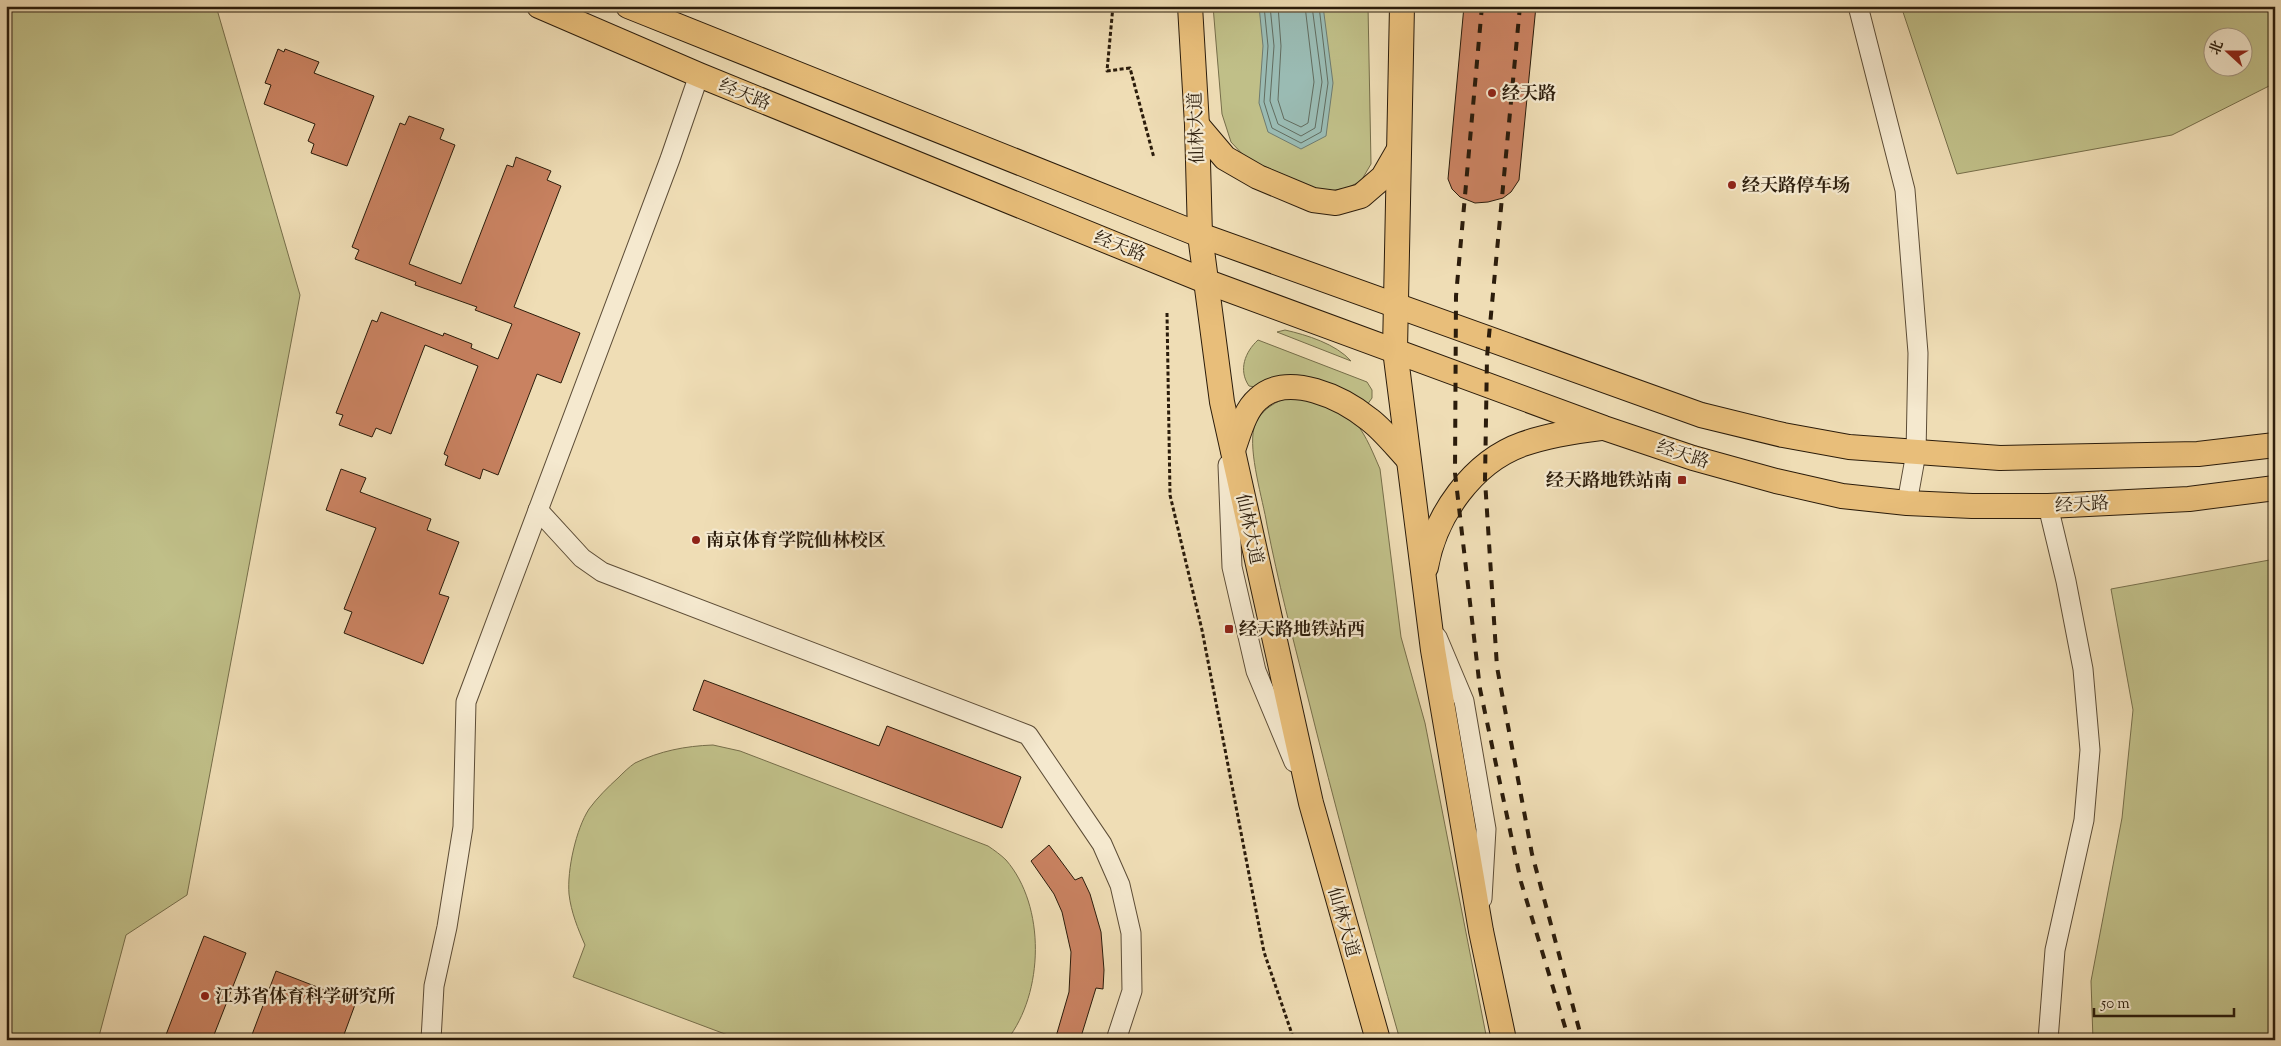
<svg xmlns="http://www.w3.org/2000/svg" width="2281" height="1046" viewBox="0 0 2281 1046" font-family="'Sorts Mill Goudy','Noto Serif SC',serif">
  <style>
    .green { fill: #c0bf88; stroke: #766e4a; fill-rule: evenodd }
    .water { fill: #9abbb3; stroke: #6e7b70 }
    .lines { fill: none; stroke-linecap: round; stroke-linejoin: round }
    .shore { stroke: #626c5f; stroke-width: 1 }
    .building { fill: #c98261; stroke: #2b1c0b }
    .minor-casing { stroke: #5c4c36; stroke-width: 21 }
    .major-casing { stroke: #2b1c0b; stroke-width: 26 }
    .path { stroke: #2b1c0b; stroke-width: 3; stroke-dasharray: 4 2.5; stroke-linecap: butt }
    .minor { stroke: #f5e9cf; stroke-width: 19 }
    .major { stroke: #e8be7a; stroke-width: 24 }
    .rail { stroke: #2b1c0b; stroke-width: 4; stroke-dasharray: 9 9; stroke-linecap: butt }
    .poi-dot { fill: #8f2418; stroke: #f5e9cf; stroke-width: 2 }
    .labels { text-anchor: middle; stroke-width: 4.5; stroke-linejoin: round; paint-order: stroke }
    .poi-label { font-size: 18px; font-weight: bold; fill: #2b1c0b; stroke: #f5e9cf; text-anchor: start }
    .street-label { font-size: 18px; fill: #2b1c0b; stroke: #f5e9cf }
  </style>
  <rect width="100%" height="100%" fill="#efddb5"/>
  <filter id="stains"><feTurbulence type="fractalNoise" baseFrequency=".004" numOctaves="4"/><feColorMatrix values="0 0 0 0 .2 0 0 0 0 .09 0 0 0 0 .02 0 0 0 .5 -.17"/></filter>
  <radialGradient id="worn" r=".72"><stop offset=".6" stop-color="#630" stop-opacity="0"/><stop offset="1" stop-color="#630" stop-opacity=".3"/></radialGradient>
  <g class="green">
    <path d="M6 6H216L300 295 187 895 126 935 98 1040H6Z"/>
    <path d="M1213 6H1368L1371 164 1361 181 1347 188 1324 192 1247 159 1231 142 1222 114Z"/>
    <path d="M1901 6H2275V83L2172 135 1957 174ZM2214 38H2244V68H2214Z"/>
    <path d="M1285 330C1307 335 1336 344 1351 361L1277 332Z"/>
    <path d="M1258 340 1367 382 1372 390V398L1367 405 1249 386C1238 370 1245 352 1258 340Z"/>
    <path d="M1300 394C1316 400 1346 410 1356 423 1367 437 1373 453 1380 469L1401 637 1425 723 1487 1040H1400C1367 924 1335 807 1306 690 1292 635 1278 581 1267 525 1263 500 1248 452 1254 428 1260 407 1281 399 1300 394Z"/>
    <path d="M2275 559V1040H2093L2091 981 2122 818 2133 710 2111 589Z"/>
    <path d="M713 745 740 751 988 846C994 850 1001 855 1006 860 1046 906 1044 993 1007 1040H741L573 977 585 945C578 929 571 912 569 894 567 870 576 829 589 809 597 798 608 787 618 778 623 773 629 767 635 763 660 751 685 746 713 745Z"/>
  </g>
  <path class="water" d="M1259 6H1323L1333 83 1326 136 1301 149 1268 132 1259 103 1263 46Z"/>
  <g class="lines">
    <g class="shore">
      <path d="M1264 6 1268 46 1264 102 1272 128 1301 143 1321 132 1328 83 1319 6"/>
      <path d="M1270 6 1274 46 1270 101 1278 124 1301 136 1315 128 1322 82 1312 6"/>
      <path d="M1278 6 1281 46 1278 100 1284 119 1301 127 1308 123 1314 82 1305 6"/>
    </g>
  </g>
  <g class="building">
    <path d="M1464 6H1536L1519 180 1511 192 1503 198 1488 202 1475 203 1460 197 1452 189 1448 179Z"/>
    <path d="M278 49 284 52 285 49 319 62 314 73 374 96 347 166 311 153 314 144 308 141 315 124 264 104 271 85 265 83Z"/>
    <path d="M409 116 444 129 440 139 455 145 409 264 461 284 507 165 513 167 516 157 551 171 547 180 561 186 514 307 580 333 561 383 537 374 498 475 483 469 480 479 445 465 448 456 444 454 478 366 425 345 391 434 376 428 372 437 339 425 343 415 336 413 372 320 377 322 381 312 443 336 444 333 472 344 471 348 498 359 512 324 475 310 477 307 415 285 416 282 355 259 359 250 352 247 400 123 405 125Z"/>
    <path d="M341 469 366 478 360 492 431 519 427 530 459 542 439 594 449 597 423 664 344 633 352 612 344 609 376 528 326 510Z"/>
    <path d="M704 680 879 746 887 726 1021 777 1002 828 693 710Z"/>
    <path d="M1049 845 1075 880 1082 877 1090 894 1101 932 1104 970 1103 989 1096 988 1080 1040H1055L1069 992 1071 952 1062 912 1054 894 1031 861Z"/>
    <path d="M204 936 246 953 212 1040H164Z"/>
    <path d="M276 971 356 1002 342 1040H250Z"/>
  </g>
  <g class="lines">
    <defs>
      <g id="minor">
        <path d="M1858 6 1905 190 1918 353 1916 453 1907 503"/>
        <path d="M1228 465 1232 567 1256 671 1294 762"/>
        <path d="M2048 506 2066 581 2083 669 2090 750 2084 820 2055 950 2048 1040"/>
        <path d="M538 510 582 558 602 572 1028 735 1102 844 1120 885 1131 933 1132 991 1116 1040"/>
        <path d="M1437 637 1464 701 1486 829 1482 899"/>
        <path d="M431 1040 434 986 447 927 463 827 466 702 670 159 699 75"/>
      </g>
      <g id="major">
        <path d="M539 6 699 75 1205 281 1604 428 1693 458 1776 481 1842 496 1907 503 1972 506H2048L2189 499 2275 488"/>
        <path d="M628 6 1200 235 1701 415 1783 435 1849 447 2000 458 2198 454 2275 445"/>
        <path d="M1190 6 1197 125 1200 235 1222 402 1311 803 1378 1040"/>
        <path d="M1402 6 1395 350 1433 650 1481 931 1504 1040"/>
        <path d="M1197 125 1225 158 1258 177 1313 200 1336 203 1361 196 1383 177 1398 151"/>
        <path d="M1233 450C1239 434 1244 411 1258 399 1288 371 1343 398 1370 420 1383 430 1395 445 1407 458"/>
        <path d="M1426 567C1435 516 1472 462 1523 444 1549 435 1575 431 1601 428"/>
      </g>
    </defs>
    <use href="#minor" class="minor-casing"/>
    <use href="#major" class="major-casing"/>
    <g class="path">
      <path d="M1113 6 1107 71 1130 68 1154 158"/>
      <path d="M1167 313 1170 495 1202 630 1264 952 1294 1040"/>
    </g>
    <use href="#minor" class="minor"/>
    <use href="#major" class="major"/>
    <g class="rail">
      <path d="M1482 6 1456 296 1455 473 1480 689 1521 882 1569 1040"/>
      <path d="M1520 6 1487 357 1485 480 1497 667 1532 854 1582 1040"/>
    </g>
  </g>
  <g class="poi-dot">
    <circle cx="1492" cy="93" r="5"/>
    <circle cx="1732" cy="185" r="5"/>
    <rect x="1677" y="475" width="10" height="10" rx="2.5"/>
    <circle cx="696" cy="540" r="5"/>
    <rect x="1224" y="624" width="10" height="10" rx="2.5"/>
    <circle cx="205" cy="996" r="5"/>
  </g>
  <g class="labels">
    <g class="poi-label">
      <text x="1502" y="99">经天路</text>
      <text x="1742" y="191">经天路停车场</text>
      <text x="1672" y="486" text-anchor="end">经天路地铁站南</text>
      <text x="706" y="546">南京体育学院仙林校区</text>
      <text x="1239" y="635">经天路地铁站西</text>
      <text x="215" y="1002">江苏省体育科学研究所</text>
    </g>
    <g class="street-label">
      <text transform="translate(745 94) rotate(22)" y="6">经天路</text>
      <text transform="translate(1196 128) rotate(-92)" y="6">仙林大道</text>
      <text transform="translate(1120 246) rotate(21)" y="6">经天路</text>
      <text transform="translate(1683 454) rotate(18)" y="6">经天路</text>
      <text transform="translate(2082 504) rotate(-3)" y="6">经天路</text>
      <text transform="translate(1250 529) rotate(78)" y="6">仙林大道</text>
      <text transform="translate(1344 922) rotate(74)" y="6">仙林大道</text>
    </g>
  </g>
  <rect width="2281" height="1046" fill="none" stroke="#efddb5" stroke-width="25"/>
  <rect x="8" y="8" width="2266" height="1031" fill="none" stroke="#2b1c0b" stroke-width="2.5"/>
  <rect x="12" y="12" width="2256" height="1021" fill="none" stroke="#2b1c0b"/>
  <g transform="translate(2228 52) rotate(291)"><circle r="24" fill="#f5e9cf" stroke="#a49781"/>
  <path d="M0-4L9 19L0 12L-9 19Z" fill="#8f2418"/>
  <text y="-8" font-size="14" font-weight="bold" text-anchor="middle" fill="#2b1c0b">北</text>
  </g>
  <path d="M2094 1008v8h140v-8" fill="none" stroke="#2b1c0b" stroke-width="2.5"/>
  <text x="2101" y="1008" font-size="15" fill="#2b1c0b" stroke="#f5e9cf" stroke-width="4" paint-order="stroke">50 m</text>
  <rect width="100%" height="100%" filter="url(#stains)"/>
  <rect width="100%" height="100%" fill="url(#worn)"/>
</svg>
